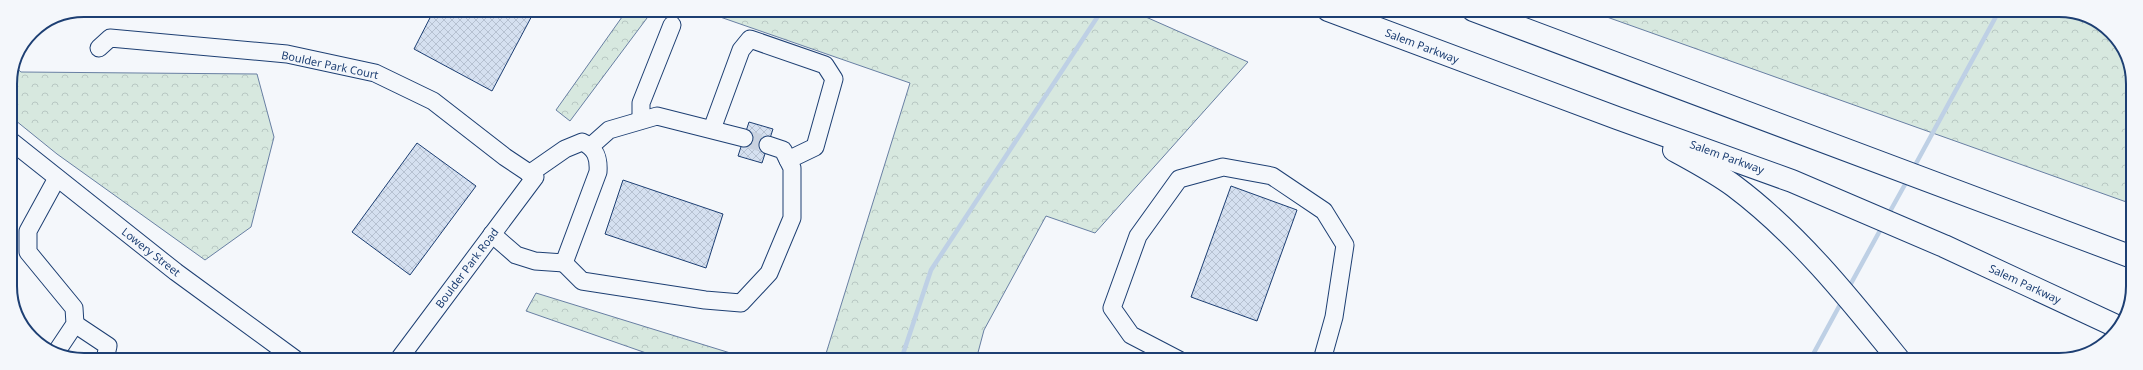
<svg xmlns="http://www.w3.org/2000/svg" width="2143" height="370" viewBox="0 0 2143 370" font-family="'Noto Sans',sans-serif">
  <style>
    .forest { fill: url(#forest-crowns); stroke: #687fa3 }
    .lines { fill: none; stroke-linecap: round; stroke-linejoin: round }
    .stream { stroke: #bed0e5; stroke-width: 4.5 }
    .building { fill: url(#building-cross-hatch); stroke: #1d3f73 }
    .minor-tunnel { stroke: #c9d2e0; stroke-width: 17; stroke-dasharray: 17 8; stroke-linecap: butt }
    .minor-casing { stroke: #1d3f73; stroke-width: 19 }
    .highway-casing { stroke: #1d3f73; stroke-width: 24 }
    .minor { stroke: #f4f7fb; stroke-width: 17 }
    .highway { stroke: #f4f7fb; stroke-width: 22 }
    .labels { text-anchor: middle; stroke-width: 3; stroke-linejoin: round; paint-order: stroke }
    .street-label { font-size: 11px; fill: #1d3f73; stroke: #f4f7fb }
    .rim { fill: none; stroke: #1d3f73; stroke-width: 2 }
  </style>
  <defs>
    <pattern id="forest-crowns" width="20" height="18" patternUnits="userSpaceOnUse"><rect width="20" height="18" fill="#d7e8df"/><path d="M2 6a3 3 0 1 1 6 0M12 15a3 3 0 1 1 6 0" fill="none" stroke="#b8c8c3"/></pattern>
    <pattern id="building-cross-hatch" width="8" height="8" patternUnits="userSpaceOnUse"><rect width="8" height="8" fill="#d5e0f0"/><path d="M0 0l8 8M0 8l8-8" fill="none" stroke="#b6c1d1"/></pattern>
  </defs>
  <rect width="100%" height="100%" fill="#f4f7fb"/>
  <g class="forest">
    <path d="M627 10H653L570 121 556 110Z"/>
    <path d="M700 10H1130L1248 62 1095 233 1046 216 984 330 976 360H824L910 83Z"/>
    <path d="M1590 11H2069L2111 32 2132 70V204Z"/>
    <path d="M14 66 21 72 257 74 274 137 251 227 205 260 57 154 10 116V84Z"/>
    <path d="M536 293 753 360H648L649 354 526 311Z"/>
  </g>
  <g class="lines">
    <g class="stream">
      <path d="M1913 169 1999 11"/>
      <path d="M1888 215 1908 179"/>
      <path d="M1848 289 1883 225"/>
      <path d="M901 360 931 270 1102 10"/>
      <path d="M1810 360 1842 301"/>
    </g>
  </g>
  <g class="building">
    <path d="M434 10H535L492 91 414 49Z"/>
    <path d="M749 122 773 129 762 163 738 156Z"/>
    <path d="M417 143 476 186 410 275 352 232Z"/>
    <path d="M623 180 723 214 706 268 605 234Z"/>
    <path d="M1231 186 1297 210 1257 321 1191 297Z"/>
  </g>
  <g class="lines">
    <path class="minor-tunnel" d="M744 138 768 145"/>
    <defs>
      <g id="minor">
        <path d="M99 48 110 38 287 54 375 73 433 101 505 157 535 177 399 359"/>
        <path d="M641 120V103L672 25"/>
        <path d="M712 129 741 50 750 39 825 65 834 79 815 147 788 160"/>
        <path d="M11 141 176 272 295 359"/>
        <path d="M591 146 609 130 657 116 744 138"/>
        <path d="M492 234 516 255 535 261 564 263 598 172C599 158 596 148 582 142L565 149 529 174"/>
        <path d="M564 263 582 281 705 300 741 303 769 273 792 218V168L783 150 768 145"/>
        <path d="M75 324 108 346 105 359"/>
        <path d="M57 351 75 324 74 308 28 252V231L57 178"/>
        <path d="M1179 360 1131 335 1112 308 1138 236 1179 179 1223 167 1272 176 1324 211 1345 245 1334 317 1322 360"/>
      </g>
      <g id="highway">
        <path d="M1328 10 1617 118 1792 181 1944 246 2116 326"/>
        <path d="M1473 10 2132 257"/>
        <path d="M1674 150C1694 161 1715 172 1734 186 1798 234 1849 298 1899 360"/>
      </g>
    </defs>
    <use href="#minor" class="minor-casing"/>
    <use href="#highway" class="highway-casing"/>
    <use href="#minor" class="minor"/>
    <use href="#highway" class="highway"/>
  </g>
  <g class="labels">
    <g class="street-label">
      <text transform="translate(1422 46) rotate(21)" y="4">Salem Parkway</text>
      <text transform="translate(330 65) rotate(12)" y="4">Boulder Park Court</text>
      <text transform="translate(1727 157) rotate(20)" y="4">Salem Parkway</text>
      <text transform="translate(151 252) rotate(38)" y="4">Lowery Street</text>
      <text transform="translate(467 268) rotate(-53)" y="4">Boulder Park Road</text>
      <text transform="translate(2025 284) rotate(25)" y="4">Salem Parkway</text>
    </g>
  </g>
  <path d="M0 0H2143V370H0ZM84 17H2059A67 67 0 0 1 2126 84V286A67 67 0 0 1 2059 353H84A67 67 0 0 1 17 286V84A67 67 0 0 1 84 17Z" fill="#f4f7fb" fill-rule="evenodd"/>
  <path class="rim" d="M84 17H2059A67 67 0 0 1 2126 84V286A67 67 0 0 1 2059 353H84A67 67 0 0 1 17 286V84A67 67 0 0 1 84 17Z"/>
</svg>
